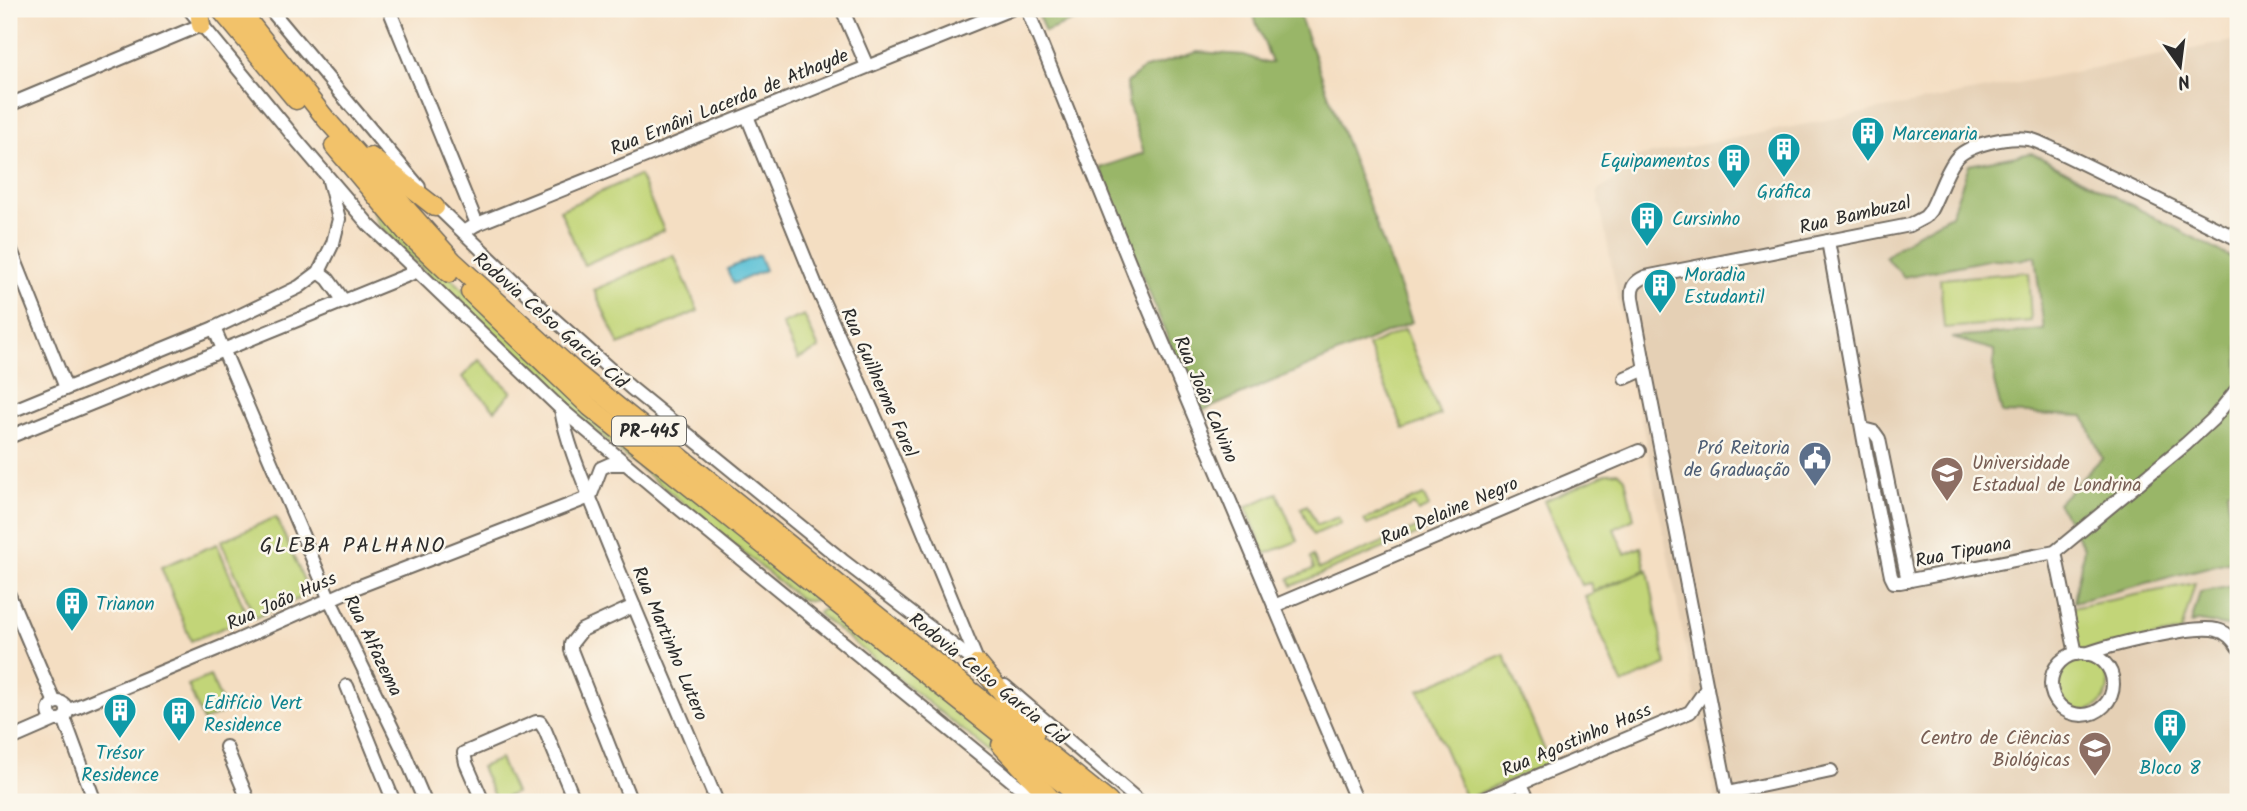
<svg xmlns="http://www.w3.org/2000/svg" width="2247" height="811" viewBox="0 0 2247 811" font-family="Kalam,sans-serif">
  <style>
    .built { fill: #e5d0b5 }
    .green { fill: #c2d578; stroke: #768052; stroke-width: 2 }
    .forest { fill: #99b668; stroke: #62704a; stroke-width: 2 }
    .water { fill: #58c0d5; stroke: #427680; stroke-width: 2 }
    .lines { fill: none; stroke-linecap: round; stroke-linejoin: round }
    .minor-casing { stroke: #716a60; stroke-width: 16 }
    .highway-casing { stroke: #716a60; stroke-width: 21 }
    .minor { stroke: #fff; stroke-width: 12 }
    .highway { stroke: #f2c26a; stroke-width: 18 }
    .labels { text-anchor: middle; stroke-width: 5; stroke-linejoin: round; paint-order: stroke }
    .shield { fill: #fbf7ec; stroke: #696865; stroke-width: 2 }
    .shield-label { font-size: 18px; font-weight: bold; fill: #2b2b2b }
    .street-label { font-size: 19px; fill: #2b2b2b; stroke: #fbf7ec }
    .culture-label { font-size: 19px; fill: #0d838f; stroke: #fbf7ec; text-anchor: start }
    .service-label { font-size: 19px; fill: #4e5e75; stroke: #fbf7ec; text-anchor: end }
    .education-label { font-size: 19px; fill: #785e54; stroke: #fbf7ec; text-anchor: start }
    .neighbourhood-label { font-size: 21px; letter-spacing: 2px; fill: #2b2b2b; stroke: #fbf7ec }
  </style>
  <rect width="100%" height="100%" fill="#fbf7ec"/>
  <filter id="ink" filterUnits="userSpaceOnUse"><feTurbulence type="fractalNoise" baseFrequency=".0143" numOctaves="2"/><feDisplacementMap in="SourceGraphic" scale="14" xChannelSelector="R" yChannelSelector="G"/><feConvolveMatrix kernelMatrix="1 2 1 2 8 2 1 2 1" color-interpolation-filters="sRGB"/></filter>
  <filter id="wash" filterUnits="userSpaceOnUse"><feTurbulence type="fractalNoise" baseFrequency=".00686" numOctaves="4" result="noise"/><feDisplacementMap in="SourceGraphic" scale="28" xChannelSelector="R" yChannelSelector="G"/><feGaussianBlur stdDeviation="1.57" result="paint"/><feColorMatrix in="noise" values="0 0 0 0 0 0 0 0 0 0 0 0 0 0 0 0 0 1.4 0 .05"/><feComposite in="paint" operator="in"/></filter>
  <g filter="url(#wash)">
    <rect width="100%" height="100%" fill="#f4dec2"/>
    <path class="built" d="M2238 40V802H1716L1597 191 1615 180 1617 168 1616 161Z"/>
    <g class="green">
      <path d="M639 175 664 230 584 265 560 210Z"/>
      <path d="M376 204 496 322 817 599 811 601 801 600 613 446 540 382 457 303 460 298 453 300 379 225 373 211Z"/>
      <path d="M674 255 698 311 619 345 594 290Z"/>
      <path d="M2028 272 2031 321 1944 328 1940 279Z"/>
      <path d="M804 315 819 349 798 359 782 324Z"/>
      <path d="M1405 329 1440 415 1404 430 1368 346Z"/>
      <path d="M479 360 512 392 495 410 462 377Z"/>
      <path d="M1619 472 1625 478 1634 519 1614 529 1625 554 1641 547 1646 570 1593 591 1590 583 1581 585 1544 501 1607 473Z"/>
      <path d="M1277 493 1298 541 1265 554 1246 507Z"/>
      <path d="M1423 495 1429 507 1418 512 1414 505 1367 525 1364 520Z"/>
      <path d="M1307 505 1317 525 1338 517 1341 523 1313 535 1301 508Z"/>
      <path d="M276 517 310 594 255 618 221 541Z"/>
      <path d="M1426 524 1428 530 1292 586 1289 579 1314 569 1310 558 1313 556 1319 569Z"/>
      <path d="M217 544 248 618 191 641 161 567Z"/>
      <path d="M1648 570 1666 665 1622 684 1585 596Z"/>
      <path d="M2195 583 2181 632 2075 652 2067 609Z"/>
      <path d="M831 605 985 732 1001 752 1006 765 817 613Z"/>
      <path d="M1504 654 1550 763 1466 799 1419 690Z"/>
      <circle cx="2082" cy="685" r="26"/>
      <path d="M210 676 226 711 203 721 188 685Z"/>
      <path d="M500 759 515 793 496 801 481 767Z"/>
    </g>
    <g class="forest">
      <path d="M1036 9H1104L1045 32Z"/>
      <path d="M1251 9H1297L1412 322 1198 413 1099 168 1144 153 1128 103 1127 83 1143 69 1197 52 1244 55 1266 63H1272Z"/>
      <path d="M2032 153 2238 261V487L2227 490 2235 560 2074 602 2084 548 2058 503 2102 458 2084 416 2002 413 1994 382V350L1952 338 2044 330 2035 256 2019 260 1992 259 1904 277 1885 257 1916 234 1951 215 1969 165Z"/>
      <path d="M2238 585V632L2236 628 2200 621 2191 624 2200 592Z"/>
    </g>
    <path class="water" d="M759 255 765 270 733 284 727 269Z"/>
  </g>
  <g filter="url(#ink)">
    <g class="lines">
      <defs>
        <g id="minor">
          <path d="M189 9 299 143 369 225 561 409 670 501 1038 802"/>
          <path d="M270 9 419 187"/>
          <path d="M389 9 477 224"/>
          <path d="M842 9 867 66"/>
          <path d="M1027 9 1137 281 1357 802"/>
          <path d="M9 105 201 25"/>
          <path d="M747 116 818 290 890 450 978 663"/>
          <path d="M431 201 546 312 631 388 842 560 983 668"/>
          <path d="M464 232 477 224 1011 9"/>
          <path d="M1828 241 1867 457 1891 576 1894 582H1900L2055 552 2186 444 2213 419 2238 388"/>
          <path d="M9 245 66 388"/>
          <path d="M319 272 328 279 344 301"/>
          <path d="M214 328 330 600 402 748 425 802"/>
          <path d="M1625 378 1645 369"/>
          <path d="M561 409C567 448 591 498 605 536 641 625 680 713 717 802"/>
          <path d="M9 412 214 328 299 287 319 272 333 243 339 219 329 181"/>
          <path d="M1863 429 1874 432 1879 439 1908 581"/>
          <path d="M9 437 418 271"/>
          <path d="M590 497 601 468 610 464H625"/>
          <path d="M2055 552 2076 654"/>
          <path d="M9 595 55 703"/>
          <path d="M1274 606 1639 451"/>
          <circle cx="2082" cy="684" r="31"/>
          <path d="M2086 654C2111 645 2194 624 2217 630 2227 632 2233 639 2238 647"/>
          <path d="M347 686 394 802"/>
          <path d="M1005 686 1140 802"/>
          <circle cx="58" cy="711" r="9"/>
          <path d="M67 711 236 641 355 588 590 497"/>
          <path d="M64 718 95 802"/>
          <path d="M9 740 55 720"/>
          <path d="M226 747 249 802"/>
          <path d="M1521 784 1529 802"/>
          <path d="M1727 793 1831 771"/>
          <path d="M483 802 466 763 464 753 536 722H540L545 730 575 802"/>
          <path d="M631 802 571 650V644L582 630 634 606"/>
          <path d="M1476 802 1690 712 1707 688"/>
          <path d="M1729 802 1645 369 1632 298C1631 287 1634 282 1645 277L1910 225 1925 217 1930 211C1939 195 1944 175 1955 160 1967 144 2008 136 2028 139 2035 140 2042 144 2049 147L2238 239"/>
        </g>
        <g id="highway">
          <path d="M199 9 201 25"/>
          <path d="M220 9 296 100"/>
          <path d="M239 9 326 119 453 261 576 373 1109 802"/>
          <path d="M334 146 406 232 449 273"/>
          <path d="M371 157 435 207"/>
          <path d="M470 292 590 407 1086 802"/>
          <path d="M978 664 1035 732"/>
          <path d="M1001 745 1054 802"/>
        </g>
      </defs>
      <use href="#minor" class="minor-casing"/>
      <use href="#highway" class="highway-casing"/>
      <use href="#minor" class="minor"/>
      <use href="#highway" class="highway"/>
    </g>
  </g>
  <defs>
    <symbol id="building-pin" viewBox="-11 -11 22 30"><path d="M0 17L-7.5 6A9.5 9.5 0 1 1 7.5 6Z" fill="#0f9aa8" stroke="#fbf7ec"/><path d="M-4-6H4V6H1V3H-1V6H-4ZM-2.5-4.3h1.7v1.8h-1.7ZM.8-4.3h1.7v1.8H.8ZM-2.5-1h1.7V.8h-1.7ZM.8-1h1.7V.8H.8Z" fill="#fff"/></symbol>
    <symbol id="civic-pin" viewBox="-11 -11 22 30"><path d="M0 17L-7.5 6A9.5 9.5 0 1 1 7.5 6Z" fill="#5c6f8a" stroke="#fbf7ec"/><path d="M-.6-6.5H3V-4.5H.6V-3L4-1V1h2V6H-6V1h2V-1L-.6-3ZM-1.2 2.5V6h2.4V2.5Z" fill="#fff"/></symbol>
    <symbol id="university-pin" viewBox="-11 -11 22 30"><path d="M0 17L-7.5 6A9.5 9.5 0 1 1 7.5 6Z" fill="#8d6e63" stroke="#fbf7ec"/><path d="M0-5L7-2L0 1L-7-2ZM-4 1L0 2.5L4 1V4Q0 6-4 4Z" fill="#fff"/></symbol>
  </defs>
  <g fill-rule="evenodd">
    <use href="#building-pin" x="1849" y="114" width="38" height="52"/>
    <use href="#building-pin" x="1765" y="130" width="38" height="52"/>
    <use href="#building-pin" x="1715" y="141" width="38" height="52"/>
    <use href="#building-pin" x="1628" y="199" width="38" height="52"/>
    <use href="#building-pin" x="1641" y="266" width="38" height="52"/>
    <use href="#civic-pin" x="1796" y="439" width="38" height="52"/>
    <use href="#university-pin" x="1928" y="454" width="38" height="52"/>
    <use href="#building-pin" x="53" y="584" width="38" height="52"/>
    <use href="#building-pin" x="101" y="691" width="38" height="52"/>
    <use href="#building-pin" x="160" y="694" width="38" height="52"/>
    <use href="#building-pin" x="2151" y="706" width="38" height="52"/>
    <use href="#university-pin" x="2076" y="729" width="38" height="52"/>
  </g>
  <g class="labels">
    <rect class="shield" x="612" y="416.5" width="74" height="29" rx="5"/>
    <g class="shield-label">
      <text x="649" y="437">PR-445</text>
    </g>
    <g class="street-label">
      <text transform="translate(729 101) rotate(-22)" y="7">Rua Ernâni Lacerda de Athayde</text>
      <text transform="translate(1855 214) rotate(-13)" y="7">Rua Bambuzal</text>
      <text transform="translate(551 320) rotate(41)" y="7">Rodovia Celso Garcia Cid</text>
      <text transform="translate(880 382) rotate(66)" y="7">Rua Guilherme Farel</text>
      <text transform="translate(1207 399) rotate(67)" y="7">Rua João Calvino</text>
      <text transform="translate(1449 510) rotate(-23)" y="7">Rua Delaine Negro</text>
      <text transform="translate(1963 551) rotate(-11)" y="7">Rua Tipuana</text>
      <text transform="translate(281 600) rotate(-24)" y="7">Rua João Huss</text>
      <text transform="translate(671 643) rotate(67)" y="7">Rua Martinho Lutero</text>
      <text transform="translate(374 645) rotate(64)" y="7">Rua Alfazema</text>
      <text transform="translate(989 678) rotate(39)" y="7">Rodovia Celso Garcia Cid</text>
      <text transform="translate(1576 739) rotate(-23)" y="7">Rua Agostinho Hass</text>
    </g>
    <g class="culture-label">
      <text x="1892" y="140">Marcenaria</text>
      <text x="1710" y="167" text-anchor="end">Equipamentos</text>
      <text x="1784" y="198" text-anchor="middle">Gráfica</text>
      <text x="1672" y="225">Cursinho</text>
      <text x="1684" y="281">Moradia<tspan x="1684" dy="22">Estudantil</tspan></text>
      <text x="96" y="610">Trianon</text>
      <text x="204" y="709">Edifício Vert<tspan x="204" dy="22">Residence</tspan></text>
      <text x="120" y="759" text-anchor="middle">Trésor<tspan x="120" dy="22">Residence</tspan></text>
      <text x="2170" y="774" text-anchor="middle">Bloco 8</text>
    </g>
    <g class="service-label">
      <text x="1790" y="454">Pró Reitoria<tspan x="1790" dy="22">de Graduação</tspan></text>
    </g>
    <g class="education-label">
      <text x="1972" y="469">Universidade<tspan x="1972" dy="22">Estadual de Londrina</tspan></text>
      <text x="2070" y="744" text-anchor="end">Centro de Ciências<tspan x="2070" dy="22">Biológicas</tspan></text>
    </g>
    <g class="neighbourhood-label">
      <text x="353" y="552">GLEBA PALHANO</text>
    </g>
  </g>
  <rect width="2247" height="811" fill="none" stroke="#fbf7ec" stroke-width="35"/>
  <g transform="translate(2180 66) rotate(166)" stroke="#fbf7ec" stroke-width="5" paint-order="stroke">
  <path d="M0-5L12 26L0 18L-12 26Z" fill="#2b2b2b"/>
  <text y="-10" font-size="19" font-weight="bold" text-anchor="middle" fill="#2b2b2b">N</text>
  </g>
</svg>
